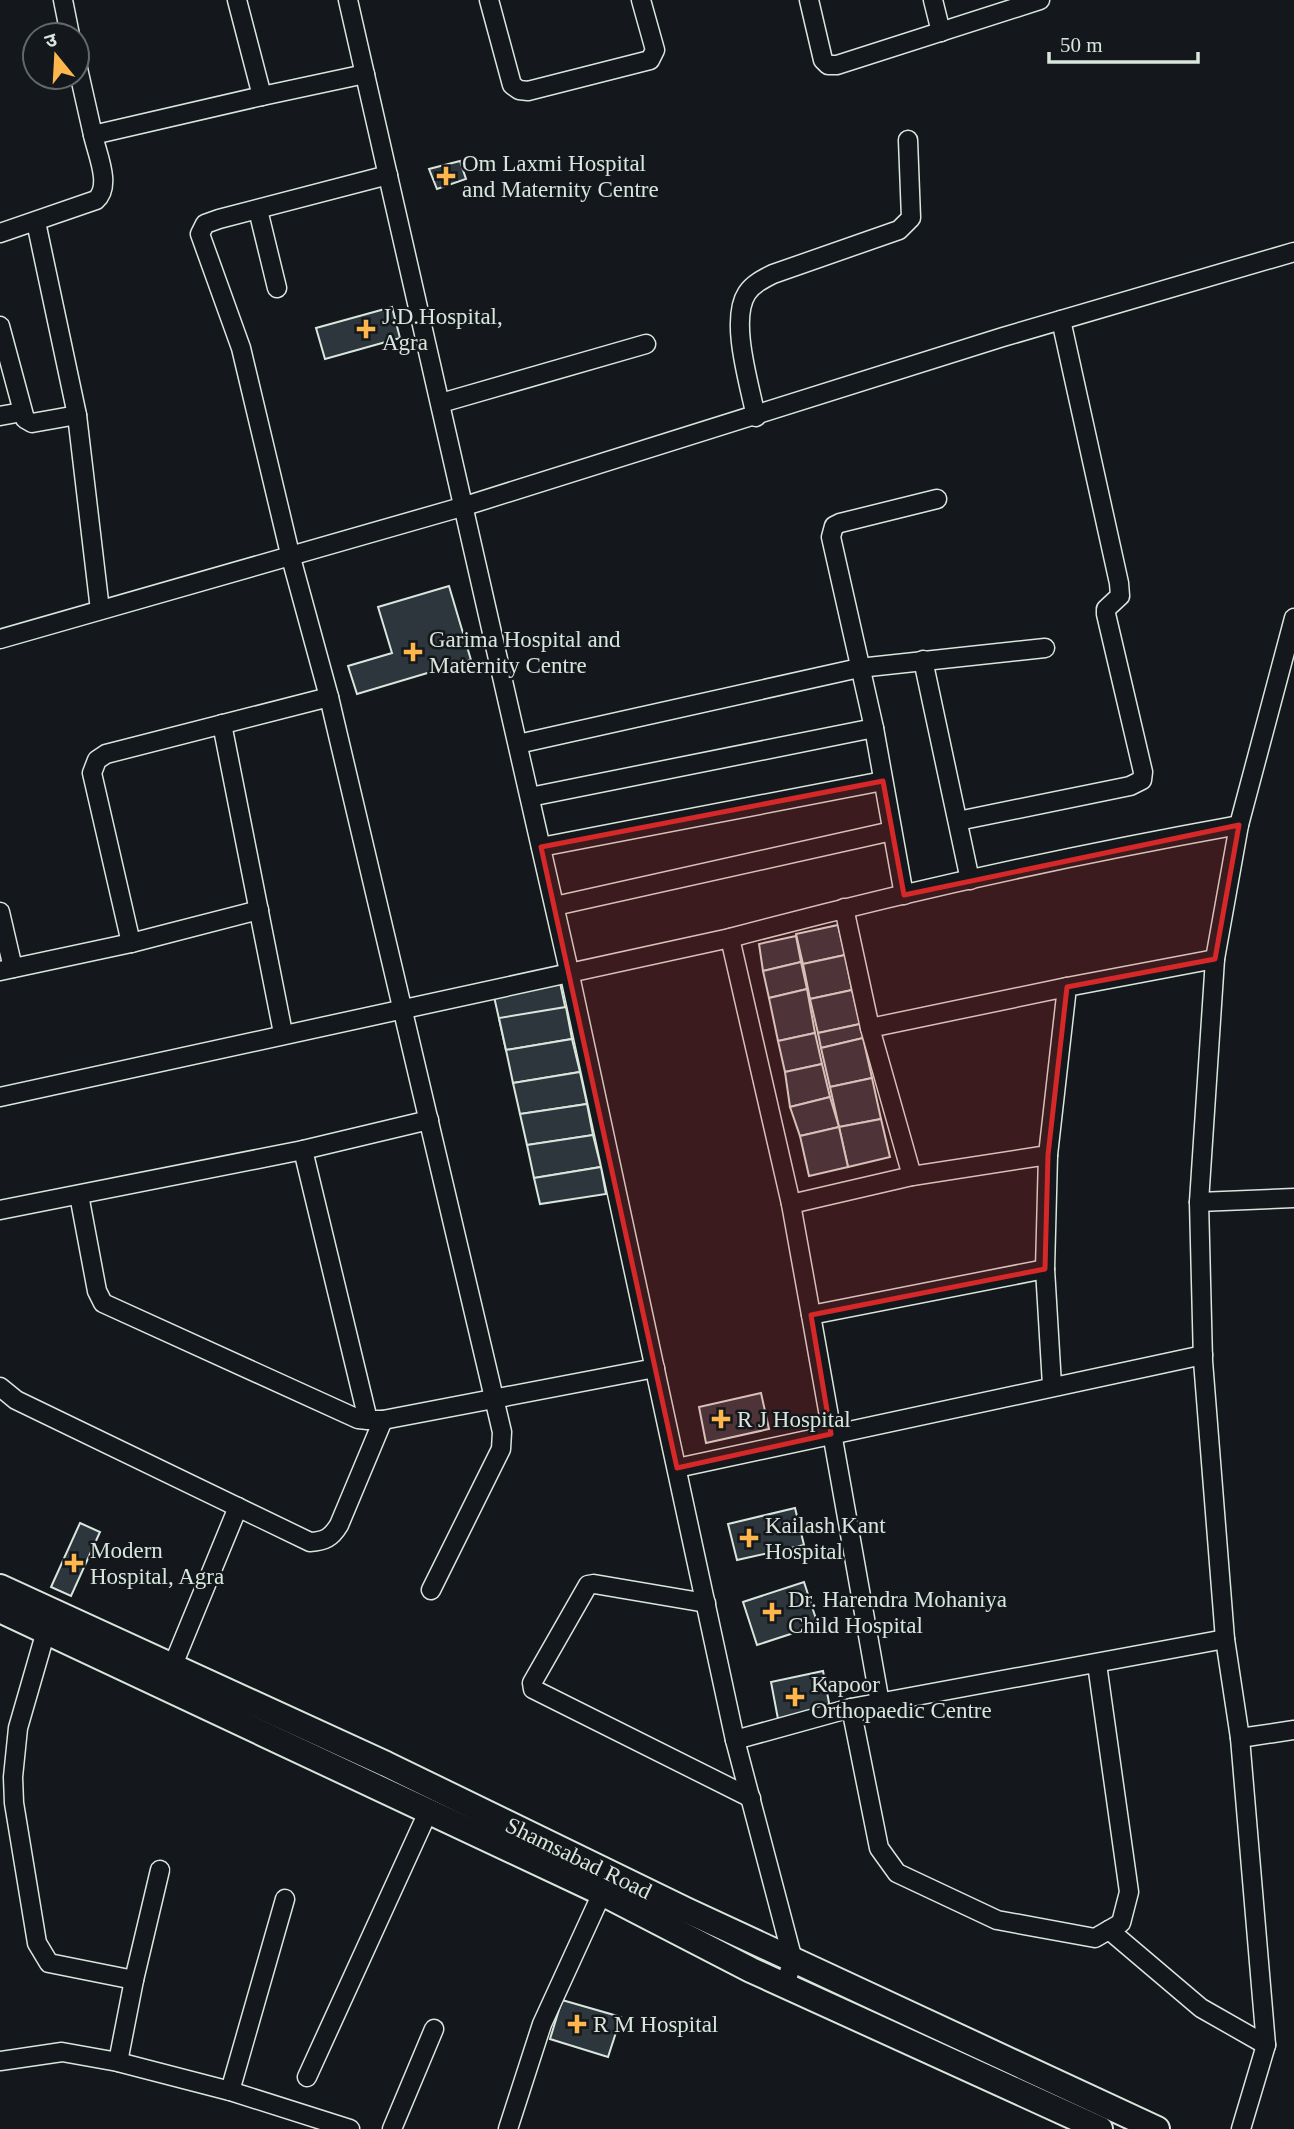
<svg xmlns="http://www.w3.org/2000/svg" width="1294" height="2129" viewBox="0 0 1294 2129" font-family="'Times New Roman','Noto Sans Devanagari',serif">
  <style>
    .building { fill: #2c363c; stroke: #d8e6dc; stroke-width: 2 }
    .lines { fill: none; stroke-linecap: round; stroke-linejoin: round }
    .minor-casing { stroke: #d8e6dc; stroke-width: 21 }
    .secondary-casing { stroke: #d8e6dc; stroke-width: 28 }
    .minor { stroke: #14181c; stroke-width: 18 }
    .secondary { stroke: #14181c; stroke-width: 24 }
    .marked { fill: #d62828; fill-opacity: 0.2; stroke: #d62828; stroke-width: 5; stroke-linejoin: round }
    .poi-dot { fill: #ffb74d; stroke: #14181c; stroke-width: 2.5 }
    .labels { text-anchor: middle; stroke-width: 5; stroke-linejoin: round; paint-order: stroke }
    .poi-label { font-size: 23px; fill: #d8e6dc; stroke: #14181c; text-anchor: start }
    .street-label { font-size: 23px; fill: #d8e6dc; stroke: #14181c }
  </style>
  <rect width="100%" height="100%" fill="#14181c"/>
  <g class="building">
    <path d="M460 161 466 179 437 189 429 169Z"/>
    <path d="M392 307 400 338 325 359 316 328Z"/>
    <path d="M449 586 471 660 357 694 348 666 392 653 378 607Z"/>
    <path d="M838 925 845 955 803 964 796 934Z"/>
    <path d="M796 936 801 962 763 971 759 944Z"/>
    <path d="M845 955 852 990 810 999 803 964Z"/>
    <path d="M801 962 807 989 769 998 763 971Z"/>
    <path d="M559 978 572 1039 506 1050 493 992Z"/>
    <path d="M807 989 815 1033 778 1041 769 998Z"/>
    <path d="M852 990 860 1024 818 1033 810 999Z"/>
    <path d="M566 1007 572 1039 506 1050 499 1018Z"/>
    <path d="M860 1024 863 1038 821 1048 818 1033Z"/>
    <path d="M815 1033 822 1064 785 1072 778 1041Z"/>
    <path d="M863 1038 872 1078 830 1087 821 1048Z"/>
    <path d="M572 1039 580 1072 513 1083 506 1050Z"/>
    <path d="M822 1064 830 1097 790 1107 785 1072Z"/>
    <path d="M580 1072 587 1104 520 1114 513 1083Z"/>
    <path d="M872 1078 881 1119 839 1127 830 1087Z"/>
    <path d="M830 1097 839 1127 800 1136 790 1107Z"/>
    <path d="M587 1104 593 1135 527 1145 520 1114Z"/>
    <path d="M881 1119 890 1157 848 1167 839 1127Z"/>
    <path d="M839 1127 848 1167 809 1176 800 1136Z"/>
    <path d="M593 1135 601 1167 534 1178 527 1145Z"/>
    <path d="M601 1167 606 1194 540 1204 534 1178Z"/>
    <path d="M761 1393 769 1429 706 1443 699 1407Z"/>
    <path d="M795 1508 804 1545 737 1560 728 1524Z"/>
    <path d="M80 1523 100 1532 71 1596 51 1587Z"/>
    <path d="M804 1582 818 1625 757 1645 743 1602Z"/>
    <path d="M823 1671 830 1708 778 1719 771 1682Z"/>
    <path d="M562 2000 621 2017 608 2057 550 2039Z"/>
  </g>
  <g class="lines">
    <defs>
      <g id="minor">
        <path d="M63 0 70 35"/>
        <path d="M348 0 569 971 735 1740 793 1960 785 1985"/>
        <path d="M489 0 512 85 519 90 528 91 650 60 655 50 641 0"/>
        <path d="M809 0 823 60 828 65H837L1040 0"/>
        <path d="M933 0 941 32"/>
        <path d="M77 64 93 135 262 96 237 0"/>
        <path d="M262 96 365 74"/>
        <path d="M388 175 219 219 205 224 200 234 241 348 290 554 329 697 502 1432 501 1449 431 1590"/>
        <path d="M258 210 277 288"/>
        <path d="M36 222 77 415 100 610"/>
        <path d="M0 233 96 200C112 186 97 154 93 135"/>
        <path d="M0 326 25 419 32 423 77 415"/>
        <path d="M441 403 646 344"/>
        <path d="M0 416 22 412"/>
        <path d="M756 417C750 386 729 320 747 293 753 284 763 279 773 274L899 230 911 218 908 140"/>
        <path d="M0 639 465 506 1003 337 1294 252"/>
        <path d="M923 660 970 880"/>
        <path d="M222 724 283 1033"/>
        <path d="M518 744 859 668 1045 648"/>
        <path d="M530 797 874 728"/>
        <path d="M958 821 1130 786 1142 780 1143 772 1106 614V609L1120 596 1119 583 1061 320"/>
        <path d="M541 847 883 781"/>
        <path d="M904 895 874 728 831 537 834 526 840 523 937 499"/>
        <path d="M555 906 892 831"/>
        <path d="M844 908 870 1028"/>
        <path d="M259 910 131 943 92 773 97 760 106 754 329 697"/>
        <path d="M0 912 13 968"/>
        <path d="M730 938 791 1204 811 1315"/>
        <path d="M0 971 131 943"/>
        <path d="M0 1097 730 938C898 893 1068 856 1239 825"/>
        <path d="M303 1150 368 1420H383L655 1368"/>
        <path d="M912 1176 870 1028 1067 987"/>
        <path d="M79 1195 97 1291 103 1303 358 1419 368 1420"/>
        <path d="M1199 1202 1294 1198"/>
        <path d="M791 1204 912 1176 1048 1155 1067 987 1215 959"/>
        <path d="M0 1210 303 1150 429 1120"/>
        <path d="M1045 1269 1048 1155"/>
        <path d="M0 1387 16 1400 310 1542C325 1541 331 1538 339 1525L383 1420"/>
        <path d="M677 1468 1203 1355"/>
        <path d="M706 1603 594 1584 588 1585 532 1683 533 1689 751 1798"/>
        <path d="M46 1631 18 1728 13 1777 14 1803 37 1943 49 1963 134 1980 118 2062"/>
        <path d="M173 1665 238 1507"/>
        <path d="M880 1703 811 1315 1045 1269 1052 1385"/>
        <path d="M851 1708 879 1848 897 1873 997 1920 1095 1938 1121 1923 1129 1892 1097 1664"/>
        <path d="M1240 1738 1294 1730"/>
        <path d="M735 1740 851 1708 1225 1639"/>
        <path d="M1109 1930 1201 2008 1266 2045"/>
        <path d="M134 1980 160 1870"/>
        <path d="M0 2061 62 2052 118 2062 230 2091 350 2129"/>
        <path d="M307 2077 428 1812"/>
        <path d="M230 2091 285 1899"/>
        <path d="M392 2129 434 2029"/>
        <path d="M508 2129 542 2024 602 1893"/>
        <path d="M1241 2129 1266 2045 1240 1738 1225 1639 1203 1361 1199 1202 1215 959 1239 825 1294 618"/>
      </g>
      <g id="secondary">
        <path id="s1" d="M0 1587 386 1764 686 1910 1157 2129"/>
        <path d="M0 1610 602 1893 751 1970 1100 2129"/>
      </g>
    </defs>
    <use href="#minor" class="minor-casing"/>
    <use href="#secondary" class="secondary-casing"/>
    <use href="#minor" class="minor"/>
    <use href="#secondary" class="secondary"/>
  </g>
  <path class="marked" d="M883 781 904 895 1239 825 1215 959 1067 987 1048 1155 1045 1269 811 1315 831 1434 677 1468 541 847Z"/>
  <g class="poi-dot">
    <path d="M442.5 165.5h7v7h7v7h-7v7h-7v-7h-7v-7h7z"/>
    <path d="M362.5 318.5h7v7h7v7h-7v7h-7v-7h-7v-7h7z"/>
    <path d="M409.5 641.5h7v7h7v7h-7v7h-7v-7h-7v-7h7z"/>
    <path d="M717.5 1408.5h7v7h7v7h-7v7h-7v-7h-7v-7h7z"/>
    <path d="M745.5 1527.5h7v7h7v7h-7v7h-7v-7h-7v-7h7z"/>
    <path d="M70.5 1552.5h7v7h7v7h-7v7h-7v-7h-7v-7h7z"/>
    <path d="M768.5 1601.5h7v7h7v7h-7v7h-7v-7h-7v-7h7z"/>
    <path d="M791.5 1686.5h7v7h7v7h-7v7h-7v-7h-7v-7h7z"/>
    <path d="M573.5 2013.5h7v7h7v7h-7v7h-7v-7h-7v-7h7z"/>
  </g>
  <g class="labels">
    <g class="poi-label">
      <text x="462" y="171">Om Laxmi Hospital<tspan x="462" dy="26">and Maternity Centre</tspan></text>
      <text x="382" y="324">J.D.Hospital,<tspan x="382" dy="26">Agra</tspan></text>
      <text x="429" y="647">Garima Hospital and<tspan x="429" dy="26">Maternity Centre</tspan></text>
      <text x="737" y="1427">R J Hospital</text>
      <text x="765" y="1533">Kailash Kant<tspan x="765" dy="26">Hospital</tspan></text>
      <text x="90" y="1558">Modern<tspan x="90" dy="26">Hospital, Agra</tspan></text>
      <text x="788" y="1607">Dr. Harendra Mohaniya<tspan x="788" dy="26">Child Hospital</tspan></text>
      <text x="811" y="1692">Kapoor<tspan x="811" dy="26">Orthopaedic Centre</tspan></text>
      <text x="593" y="2032">R M Hospital</text>
    </g>
    <g class="street-label">
      <text dy="8" stroke="none"><textPath href="#s1" startOffset="639">Shamsabad Road</textPath></text>
    </g>
  </g>
  <g transform="translate(56 56) rotate(342)"><circle r="33" fill="#14181c" stroke="#626a69" stroke-width="2"/>
  <path d="M0-5L12 26L0 18L-12 26Z" fill="#ffb74d"/>
  <text y="-10" font-size="19" font-weight="bold" text-anchor="middle" fill="#d8e6dc">उ</text>
  </g>
  <path d="M1049 52v10h149v-10" fill="none" stroke="#d8e6dc" stroke-width="3.5"/>
  <text x="1060" y="52" font-size="21" fill="#d8e6dc" stroke="#14181c" stroke-width="5" paint-order="stroke">50 m</text>
</svg>
